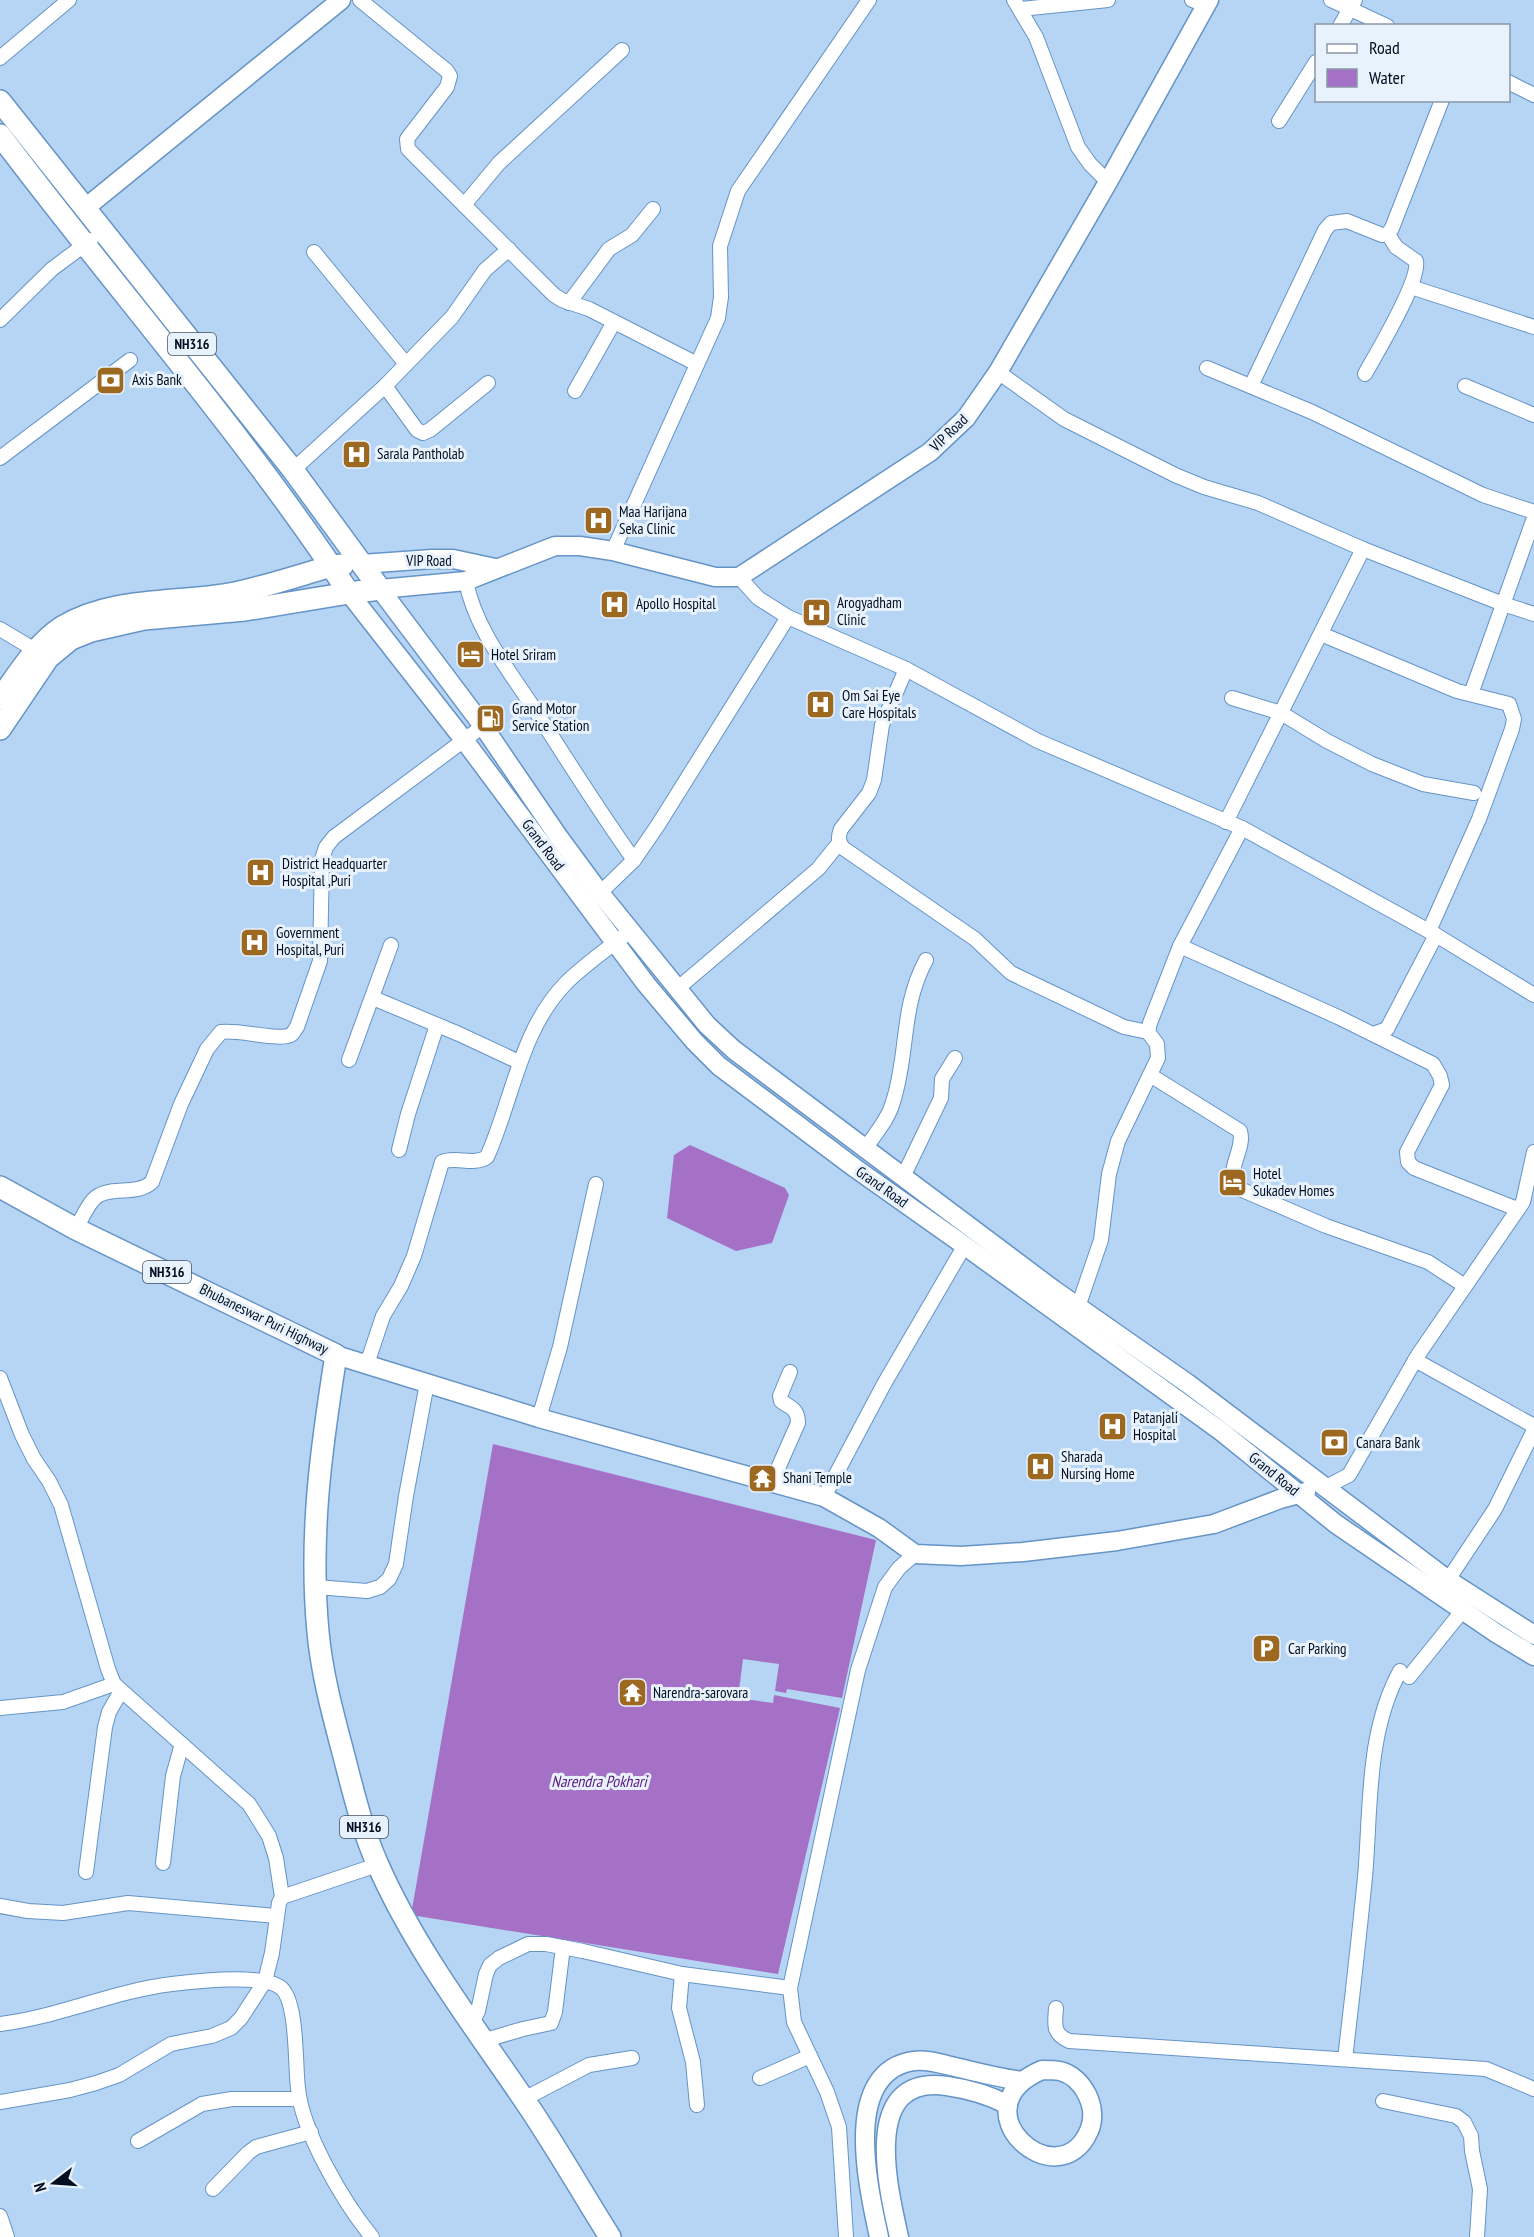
<svg xmlns="http://www.w3.org/2000/svg" width="1534" height="2237" viewBox="0 0 1534 2237" font-family="'PT Sans Narrow',sans-serif">
  <style>
    .water { fill: #a471c6 }
    .lines { fill: none; stroke-linecap: round; stroke-linejoin: round }
    .minor-casing { stroke: #6594c7; stroke-width: 16 }
    .major-casing { stroke: #6594c7; stroke-width: 21 }
    .highway-casing { stroke: #6594c7; stroke-width: 24 }
    .minor { stroke: #fff; stroke-width: 14 }
    .major { stroke: #fff; stroke-width: 18 }
    .highway { stroke: #fff; stroke-width: 21 }
    .labels { text-anchor: middle; stroke-width: 6; stroke-linejoin: round; paint-order: stroke }
    .shield { fill: #e8f2fd; stroke: #465262; stroke-width: 1.5 }
    .shield-label { font-size: 14px; font-weight: bold; fill: #000d20 }
    .poi-label { font-size: 15px; fill: #000d20; stroke: #e8f2fd; text-anchor: start }
    .street-label { font-size: 15px; fill: #000d20; stroke: #e8f2fd }
    .water-label { font-size: 16px; font-style: italic; fill: #5c187f; stroke: #e8f2fd }
  </style>
  <rect width="100%" height="100%" fill="#b6d4f4"/>
  <g class="water">
    <path d="M690 1145 785 1188 789 1195 772 1243 736 1251 667 1218 674 1155Z"/>
    <path d="M493 1444 876 1540 842 1698 787 1689 786 1693 775 1691 779 1664 743 1659 738 1698 773 1703 774 1695 840 1708 778 1974 411 1915Z"/>
  </g>
  <g class="lines">
    <defs>
      <g id="minor">
        <path d="M360 0 447 71 450 76 447 87 407 139 408 149 554 295 562 300 589 309 697 364"/>
        <path d="M1014 0 1036 37 1078 147 1090 164 1108 182"/>
        <path d="M1192 0 1206 5"/>
        <path d="M1331 0 1387 26"/>
        <path d="M1021 9 1108 0"/>
        <path d="M1340 26 1355 0"/>
        <path d="M0 58 69 0"/>
        <path d="M1508 82 1534 95"/>
        <path d="M1279 121 1316 62"/>
        <path d="M464 205 499 163 622 50"/>
        <path d="M314 252 406 364"/>
        <path d="M1411 287 1534 327"/>
        <path d="M569 303 609 249 632 235 653 209"/>
        <path d="M0 320 52 269 91 240"/>
        <path d="M1207 368 1312 412 1483 495 1534 512"/>
        <path d="M998 372 1064 419 1175 475 1204 487 1258 503 1363 549 1503 604 1534 614"/>
        <path d="M1365 374C1377 352 1420 282 1416 261L1396 247 1388 234"/>
        <path d="M385 386 417 430 423 433 430 430 488 383"/>
        <path d="M1251 386 1325 230 1331 223 1347 221 1382 235 1388 234 1392 228 1442 100"/>
        <path d="M1465 386 1534 415"/>
        <path d="M575 391 614 322"/>
        <path d="M0 458 130 360"/>
        <path d="M293 470 385 386 452 317 485 270 509 249"/>
        <path d="M613 551 718 318 721 297 720 246 738 191 869 0"/>
        <path d="M739 577 758 598 788 617 906 669 1038 741 1242 828 1436 935 1534 995"/>
        <path d="M466 581C475 629 509 670 535 710 567 760 599 811 634 860"/>
        <path d="M0 629 35 650"/>
        <path d="M1321 634 1457 691 1509 704 1514 719 1512 729 1479 819 1429 931"/>
        <path d="M906 669 882 725 874 780 869 793 841 829C838 837 838 841 843 848L975 939 1011 973 1124 1027 1148 1032"/>
        <path d="M1471 694 1534 518"/>
        <path d="M1232 698 1281 713 1327 741 1372 764 1423 784 1474 793"/>
        <path d="M1226 822 1363 549"/>
        <path d="M600 893 634 860 658 825 788 617"/>
        <path d="M1180 946 1338 1017 1433 1064 1440 1076 1442 1085 1407 1152 1408 1162 1414 1168 1517 1209"/>
        <path d="M677 989 818 869 839 843"/>
        <path d="M373 998 459 1034 519 1062"/>
        <path d="M1373 1034 1387 1029 1436 935"/>
        <path d="M349 1060 391 945"/>
        <path d="M1150 1075 1240 1131C1246 1151 1222 1171 1240 1189L1326 1226 1428 1262 1465 1286"/>
        <path d="M865 1149C875 1134 888 1120 893 1102 909 1052 900 1009 926 960"/>
        <path d="M399 1150 408 1114 437 1025"/>
        <path d="M903 1177 941 1098 942 1079 955 1058"/>
        <path d="M76 1229C81 1220 86 1208 93 1200 107 1184 136 1197 152 1182L181 1104 207 1049 221 1032C238 1029 283 1042 292 1034 294 1032 295 1029 297 1027L320 961 322 859 326 847 334 837 483 726"/>
        <path d="M1078 1307 1101 1240 1109 1174 1118 1141 1158 1058 1157 1044 1148 1032 1150 1023 1180 946 1242 828"/>
        <path d="M1415 1360 1534 1426"/>
        <path d="M367 1364 383 1316 401 1286 414 1256 442 1162C456 1156 474 1166 487 1157 513 1099 520 1030 566 983 585 964 609 948 630 931"/>
        <path d="M0 1378 22 1435 34 1459 49 1481 61 1505 108 1669 114 1684 249 1804 269 1836 276 1858 282 1897"/>
        <path d="M539 1418 560 1347 596 1184"/>
        <path d="M772 1482 798 1423C798 1409 791 1408 781 1401L780 1396 790 1372"/>
        <path d="M1324 1488 1349 1475 1418 1355 1523 1202 1534 1152"/>
        <path d="M824 1497 884 1384 965 1245"/>
        <path d="M1448 1580 1495 1509 1534 1430"/>
        <path d="M316 1587 367 1591 380 1587 389 1579 396 1564 406 1496 427 1383"/>
        <path d="M1409 1677 1463 1610"/>
        <path d="M0 1708 63 1702 114 1684"/>
        <path d="M163 1863 173 1776 182 1744"/>
        <path d="M86 1872 105 1727 109 1712 121 1691"/>
        <path d="M0 1906 28 1911 63 1913 128 1903 276 1916"/>
        <path d="M682 1974 679 2008 693 2062 697 2105"/>
        <path d="M1056 2008C1055 2025 1052 2033 1069 2041L1486 2069 1534 2089"/>
        <path d="M0 2024C59 2017 113 1991 172 1984 196 1981 261 1974 280 1987 298 1999 295 2067 298 2088 302 2132 344 2203 372 2237"/>
        <path d="M471 2025 478 2011 486 1974 490 1965 499 1958 528 1944H546L583 1951 682 1974 790 1988"/>
        <path d="M482 2041 523 2029 551 2023 555 2012 563 1947"/>
        <path d="M1345 2059C1352 1999 1359 1938 1365 1877 1371 1809 1366 1733 1400 1671"/>
        <path d="M760 2078 810 2056"/>
        <path d="M524 2099 589 2065 632 2058"/>
        <path d="M1383 2101 1456 2116 1464 2122 1471 2136 1472 2151 1480 2189 1477 2237"/>
        <path d="M0 2102 70 2090 96 2083 119 2075 171 2044 212 2036 231 2028 241 2018 265 1981 272 1953 279 1903 282 1897 377 1865"/>
        <path d="M138 2141 202 2104 232 2099H299"/>
        <path d="M213 2189 248 2153 256 2147 311 2132"/>
        <path d="M0 2216 7 2237"/>
        <path d="M846 2237 839 2127 827 2092 794 2022 790 1988 858 1670 885 1587 899 1568 915 1554"/>
      </g>
      <g id="major">
        <path d="M84 209 341 0"/>
        <path d="M362 564 432 559H453L495 568"/>
        <path d="M380 589 483 726 558 836 600 893 707 1025 734 1050 1054 1290 1187 1383 1448 1580 1534 1635"/>
        <path d="M380 589 466 581 555 546H580L613 551 715 577H739L930 452 966 418 998 372 1108 182 1209 0"/>
        <path d="M349 593 464 740 646 984 694 1041 719 1066 855 1168 968 1248 1222 1432 1336 1524 1496 1633 1534 1656"/>
        <path d="M336 1355 539 1418 824 1497 879 1528 915 1554 961 1556 1023 1552 1117 1541 1214 1524 1280 1499 1306 1492"/>
        <path d="M1042 2070C1048 2070 1055 2070 1060 2071 1084 2077 1099 2109 1089 2131 1058 2201 954 2108 1042 2070Z"/>
        <path d="M879 2237C869 2190 840 2071 914 2061 927 2059 942 2064 955 2067 977 2072 999 2078 1022 2081"/>
        <path d="M899 2237C888 2188 860 2073 947 2086 968 2089 989 2095 1008 2105"/>
      </g>
      <g id="highway">
        <path d="M0 101 293 470 380 589 349 593 245 610 144 619 91 631 71 639 48 658 0 729"/>
        <path d="M0 135C115 288 243 432 349 593"/>
        <path d="M0 699C18 674 36 644 62 627 113 596 179 604 235 593 268 586 300 575 332 566L343 565"/>
        <path d="M0 1187 76 1229 336 1355C321 1449 309 1536 318 1632 322 1676 334 1718 345 1760 354 1795 363 1832 378 1865 415 1949 472 2023 523 2098 554 2143 581 2191 610 2237"/>
      </g>
    </defs>
    <use href="#minor" class="minor-casing"/>
    <use href="#major" class="major-casing"/>
    <use href="#highway" class="highway-casing"/>
    <use href="#minor" class="minor"/>
    <use href="#major" class="major"/>
    <use href="#highway" class="highway"/>
  </g>
  <defs>
    <symbol id="bank-square" viewBox="-11 -11 22 22"><rect x="-9" y="-9" width="18" height="18" rx="4" fill="#9d6920" stroke="#e8f2fd"/><path d="M-6-4H6V4H-6ZM0-2.3a2.3 2.3 0 1 0 0 4.6a2.3 2.3 0 1 0 0-4.6Z" fill="#fff"/></symbol>
    <symbol id="hospital-square" viewBox="-11 -11 22 22"><rect x="-9" y="-9" width="18" height="18" rx="4" fill="#9d6920" stroke="#e8f2fd"/><path d="M-5-5h3v3.5h4V-5h3V5h-3V1.5h-4V5h-3Z" fill="#fff"/></symbol>
    <symbol id="hotel-square" viewBox="-11 -11 22 22"><rect x="-9" y="-9" width="18" height="18" rx="4" fill="#9d6920" stroke="#e8f2fd"/><path d="M-6-4.5h1.5V1H6V5H4.5V3h-9V5H-6ZM-4 0a1.8 1.8 0 1 1 3.6 0ZM.5 0V-2.5h3Q6-2.5 6 0Z" fill="#fff"/></symbol>
    <symbol id="fuel-square" viewBox="-11 -11 22 22"><rect x="-9" y="-9" width="18" height="18" rx="4" fill="#9d6920" stroke="#e8f2fd"/><path d="M-5.5-6h7V0h2V4h1.3V-2.5L3-4.5l.8-.8L6-3V5H2.5V1h-1V6h-7ZM-4.2-4.7v3.2H.2V-4.7Z" fill="#fff"/></symbol>
    <symbol id="temple-square" viewBox="-11 -11 22 22"><rect x="-9" y="-9" width="18" height="18" rx="4" fill="#9d6920" stroke="#e8f2fd"/><path d="M0-6L5-2H3V0L6.5 2.5H4V6H1.5V3h-3V6H-4V2.5H-6.5L-3 0V-2H-5Z" fill="#fff"/></symbol>
    <symbol id="parking-square" viewBox="-11 -11 22 22"><rect x="-9" y="-9" width="18" height="18" rx="4" fill="#9d6920" stroke="#e8f2fd"/><path d="M-3.5-5.5H1a3.5 3.5 0 0 1 0 7H-1V5.5H-3.5ZM-1-3.4V-.6H.8a1.4 1.4 0 0 0 0-2.8Z" fill="#fff"/></symbol>
  </defs>
  <g fill-rule="evenodd">
    <use href="#bank-square" x="94" y="364" width="33" height="33"/>
    <use href="#hospital-square" x="340" y="438" width="33" height="33"/>
    <use href="#hospital-square" x="582" y="504" width="33" height="33"/>
    <use href="#hospital-square" x="598" y="588" width="33" height="33"/>
    <use href="#hospital-square" x="800" y="596" width="33" height="33"/>
    <use href="#hotel-square" x="454" y="638" width="33" height="33"/>
    <use href="#hospital-square" x="804" y="688" width="33" height="33"/>
    <use href="#fuel-square" x="474" y="702" width="33" height="33"/>
    <use href="#hospital-square" x="244" y="856" width="33" height="33"/>
    <use href="#hospital-square" x="238" y="926" width="33" height="33"/>
    <use href="#hotel-square" x="1216" y="1166" width="33" height="33"/>
    <use href="#hospital-square" x="1096" y="1410" width="33" height="33"/>
    <use href="#bank-square" x="1318" y="1426" width="33" height="33"/>
    <use href="#hospital-square" x="1024" y="1450" width="33" height="33"/>
    <use href="#temple-square" x="746" y="1462" width="33" height="33"/>
    <use href="#parking-square" x="1250" y="1632" width="33" height="33"/>
    <use href="#temple-square" x="616" y="1676" width="33" height="33"/>
  </g>
  <g class="labels">
    <g class="shield">
      <rect x="168" y="333" width="48" height="22" rx="4.5"/>
      <rect x="143" y="1261" width="48" height="22" rx="4.5"/>
      <rect x="340" y="1816" width="48" height="22" rx="4.5"/>
    </g>
    <g class="shield-label">
      <text x="192" y="349">NH316</text>
      <text x="167" y="1277">NH316</text>
      <text x="364" y="1832">NH316</text>
    </g>
    <g class="poi-label">
      <text x="132" y="385">Axis Bank</text>
      <text x="377" y="459">Sarala Pantholab</text>
      <text x="619" y="517">Maa Harijana<tspan x="619" dy="17">Seka Clinic</tspan></text>
      <text x="837" y="608">Arogyadham<tspan x="837" dy="17">Clinic</tspan></text>
      <text x="636" y="609">Apollo Hospital</text>
      <text x="491" y="660">Hotel Sriram</text>
      <text x="842" y="701">Om Sai Eye<tspan x="842" dy="17">Care Hospitals</tspan></text>
      <text x="512" y="714">Grand Motor<tspan x="512" dy="17">Service Station</tspan></text>
      <text x="282" y="869">District Headquarter<tspan x="282" dy="17">Hospital ,Puri</tspan></text>
      <text x="276" y="938">Government<tspan x="276" dy="17">Hospital, Puri</tspan></text>
      <text x="1253" y="1179">Hotel<tspan x="1253" dy="17">Sukadev Homes</tspan></text>
      <text x="1133" y="1423">Patanjali<tspan x="1133" dy="17">Hospital</tspan></text>
      <text x="1356" y="1448">Canara Bank</text>
      <text x="1061" y="1462">Sharada<tspan x="1061" dy="17">Nursing Home</tspan></text>
      <text x="783" y="1483">Shani Temple</text>
      <text x="1288" y="1654">Car Parking</text>
      <text x="653" y="1698">Narendra-sarovara</text>
    </g>
    <g class="street-label">
      <text transform="translate(949 433) rotate(-44)" y="5">VIP Road</text>
      <text x="429" y="566">VIP Road</text>
      <text transform="translate(543 845) rotate(53)" y="5">Grand Road</text>
      <text transform="translate(882 1187) rotate(35)" y="5">Grand Road</text>
      <text transform="translate(264 1319) rotate(26)" y="5">Bhubaneswar Puri Highway</text>
      <text transform="translate(1274 1474) rotate(39)" y="5">Grand Road</text>
    </g>
    <g class="water-label">
      <text x="599" y="1787">Narendra Pokhari</text>
    </g>
  </g>
  <rect x="1315" y="24" width="195" height="78" fill="#e8f2fd" stroke="#8b96a5" stroke-width="1.5"/>
  <rect x="1327" y="44" width="30" height="9" fill="#ffffff" stroke="#8b96a5" stroke-width="1.5"/>
  <text x="1369" y="54" font-size="18" fill="#000d20">Road</text>
  <rect x="1327" y="69" width="30" height="18" fill="#a471c6" stroke="#8b96a5" stroke-width="1.5"/>
  <text x="1369" y="84" font-size="18" fill="#000d20">Water</text>
  <g transform="translate(54 2183) rotate(253)" stroke="#e8f2fd" stroke-width="4.5" paint-order="stroke">
  <path d="M0-4.5L10 22L0 15L-10 22Z" fill="#000d20"/>
  <text y="-9" font-size="16" font-weight="bold" text-anchor="middle" fill="#000d20">N</text>
  </g>
</svg>
